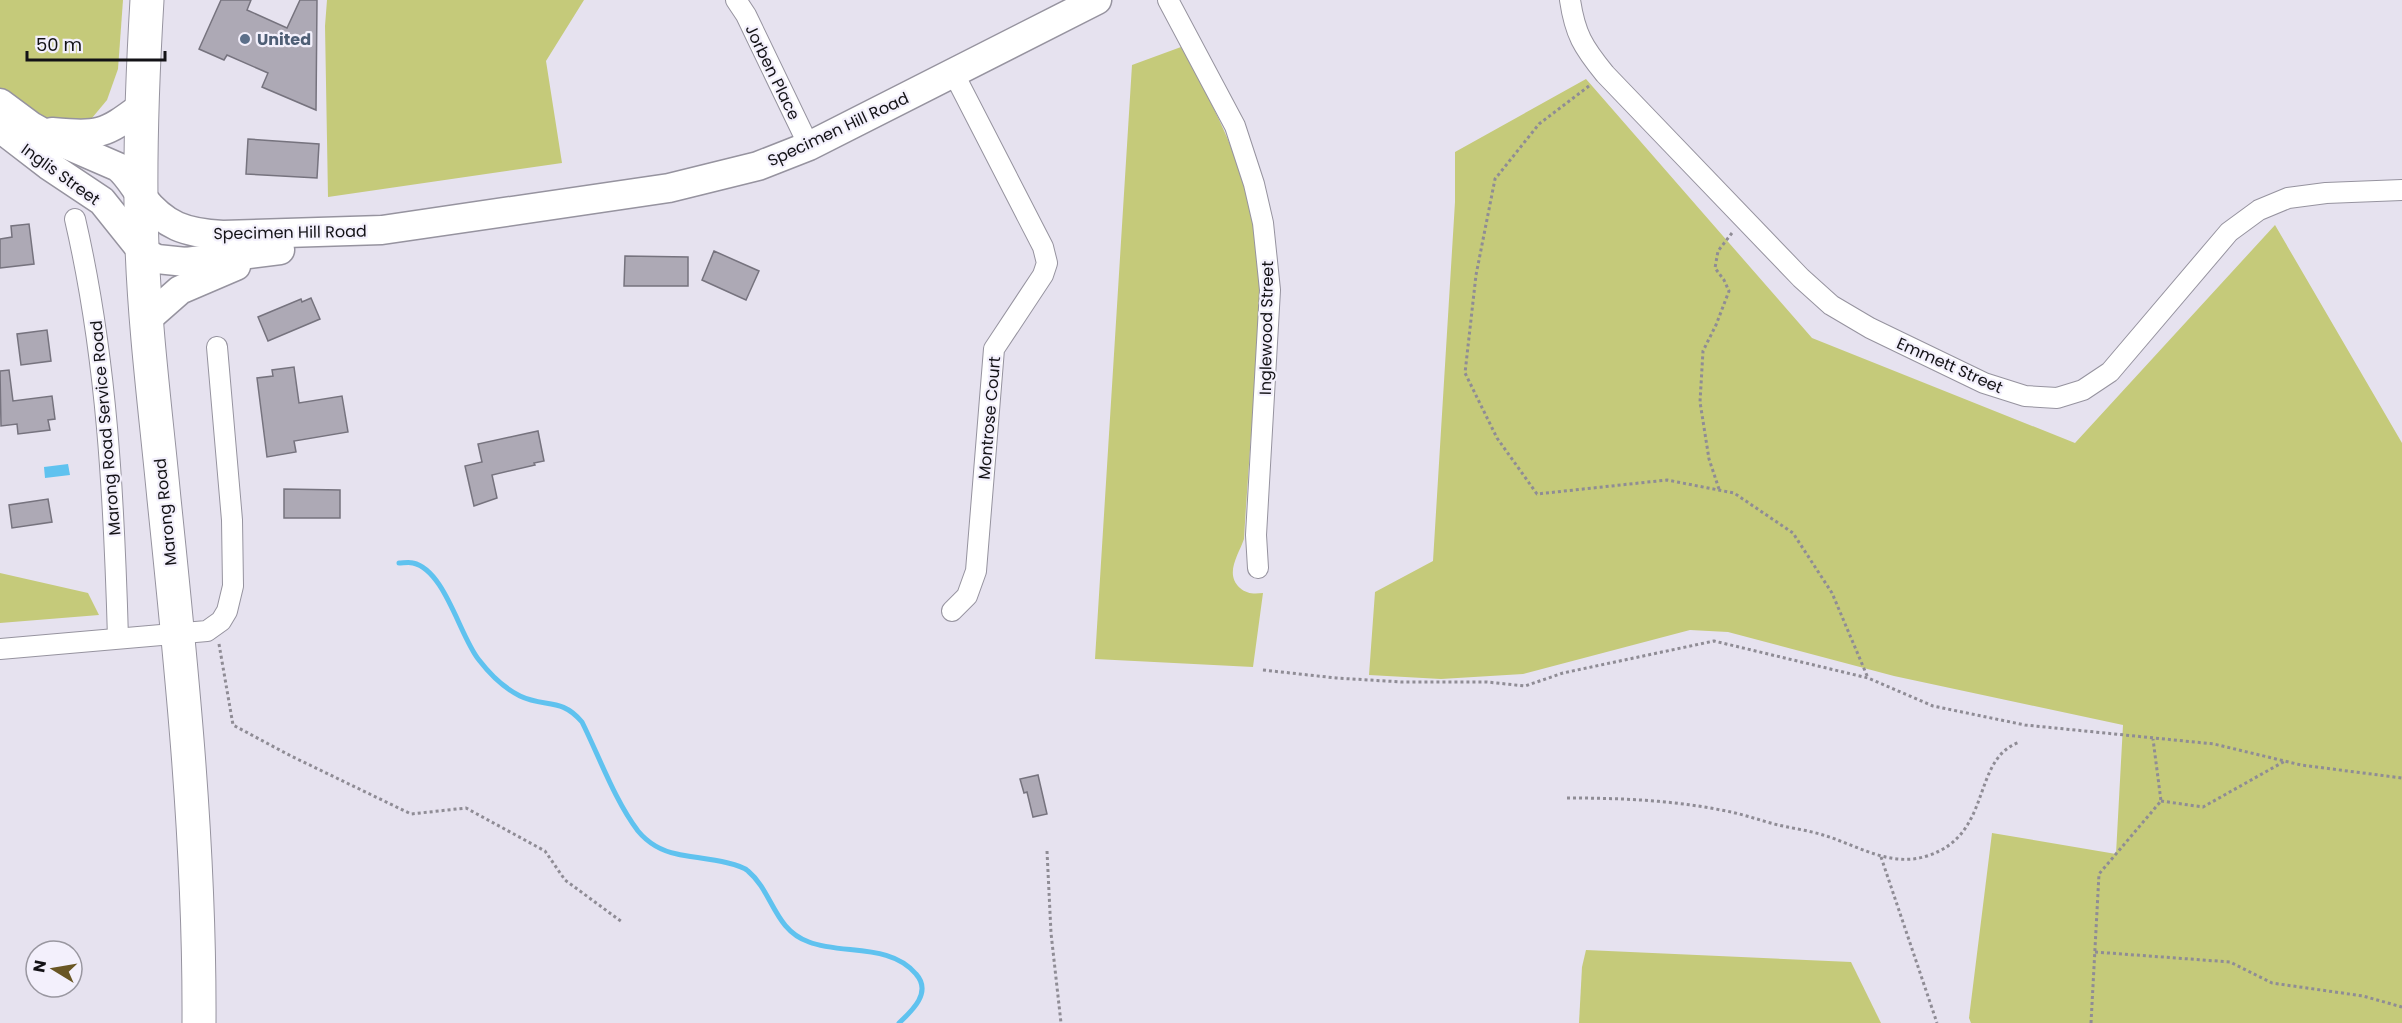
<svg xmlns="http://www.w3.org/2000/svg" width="2402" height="1023" viewBox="0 0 2402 1023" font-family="Poppins,sans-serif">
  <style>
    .green { fill: #c5ca7a }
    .water { fill: #5fc2ef }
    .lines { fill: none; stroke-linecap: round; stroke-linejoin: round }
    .stream { stroke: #5fc2ef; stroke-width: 5 }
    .building { fill: #ada9b5; stroke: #76737e; stroke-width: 1.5 }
    .street-casing { stroke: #96939f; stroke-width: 22 }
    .secondary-casing { stroke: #96939f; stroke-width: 31 }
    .highway-casing { stroke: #96939f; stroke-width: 35 }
    .path { stroke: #8f8c95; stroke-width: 3; stroke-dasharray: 3 3; stroke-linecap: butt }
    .street { stroke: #fff; stroke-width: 20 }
    .secondary { stroke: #fff; stroke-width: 28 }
    .highway { stroke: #fff; stroke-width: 33 }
    .service-dot { fill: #5c6f8a; stroke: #f3f0fc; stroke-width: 2 }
    .labels { text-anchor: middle; stroke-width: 4.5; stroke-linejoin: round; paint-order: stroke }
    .service-label { font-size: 16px; font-weight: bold; fill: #4e5e75; stroke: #f3f0fc; text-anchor: start }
    .street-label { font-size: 16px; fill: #131216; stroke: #f3f0fc }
  </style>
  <rect width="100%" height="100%" fill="#e6e2ef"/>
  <g class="green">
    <path d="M0 0H123L118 69 107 100 92 118 78 123 41 118 0 88Z"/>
    <path d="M327 0H584L546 61 562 163 328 197 325 26Z"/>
    <path d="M1181 47C1217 111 1251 177 1258 251 1262 295 1258 339 1255 383 1251 435 1247 487 1244 539 1239 554 1224 574 1240 588 1247 594 1254 594 1263 593L1253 667 1095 659 1132 65Z"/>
    <path d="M1586 79 1812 338 2075 443 2275 225 2402 443V1023H1971L1969 1018 1992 833 2116 854 2123 725 1894 676 1728 632 1690 630 1523 674 1441 679 1369 675 1375 592 1433 561 1455 202V152Z"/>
    <path d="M0 573 88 593 99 615 0 623Z"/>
    <path d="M1586 950 1851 962 1881 1023H1579L1582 967Z"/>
  </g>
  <path class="water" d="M68 464 70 475 45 478 44 467Z"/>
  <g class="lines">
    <path class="stream" d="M399 563C403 563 409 562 413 563 445 570 460 637 479 660 489 673 504 688 520 696 545 708 561 697 582 722 599 756 615 801 638 831 648 843 662 851 677 854 693 858 737 861 748 871 773 892 774 930 809 942 843 955 890 943 916 974 932 992 913 1010 899 1023"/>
  </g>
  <g class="building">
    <path d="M221 0H251L247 10 287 28 300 0H317L316 110 262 87 268 73 227 55 224 60 199 49Z"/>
    <path d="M248 139 319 144 317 178 246 174Z"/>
    <path d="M29 224 34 264 0 268V239L12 237 11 226Z"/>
    <path d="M714 251 759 271 746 300 702 280Z"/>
    <path d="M625 256 688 257V286H624Z"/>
    <path d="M311 298 320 319 268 341 258 317 301 299 302 302Z"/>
    <path d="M47 330 51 361 21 365 17 334Z"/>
    <path d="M294 367 299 403 342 396 348 432 294 441 296 452 267 457 257 378 273 376 272 370Z"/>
    <path d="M9 370 13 401 52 396 55 419 48 420 50 430 18 434 17 424 1 426 0 371Z"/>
    <path d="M538 431 544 461 534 463 535 465 492 475 497 498 474 506 465 466 482 462 478 444Z"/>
    <path d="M284 489 340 490V518H284Z"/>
    <path d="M48 499 52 522 12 528 9 505Z"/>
    <path d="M1038 775 1047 814 1033 817 1027 792 1024 793 1020 779Z"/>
  </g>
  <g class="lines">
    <defs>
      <g id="street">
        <path d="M736 0 746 15 809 146"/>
        <path d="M1168 0 1235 126 1254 184 1263 223 1270 290 1256 535 1258 568"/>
        <path d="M1570 0C1575 34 1583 47 1605 74L1801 278 1831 305 1870 328 1984 383 2025 396 2057 398 2083 390 2110 372 2229 232 2259 210 2288 198 2326 193 2402 190"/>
        <path d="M75 219C107 357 114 498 118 638"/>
        <path d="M952 611 967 596 976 571 994 349 1043 275 1047 263 1043 247 954 74"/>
        <path d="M0 649 207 631 221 621 227 611 233 586 232 520 217 347"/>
      </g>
      <g id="secondary">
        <path d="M0 103 31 126 58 141 118 167C128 175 134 187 142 197 165 226 185 233 223 235L382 230 669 188 758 166 809 146 1097 0"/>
        <path d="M0 128 48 165 102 201 142 251 157 259 186 262 280 250"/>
        <path d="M52 132C99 136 104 135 141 107"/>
        <path d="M147 319 180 290 236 266"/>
      </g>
      <path id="highway" d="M147 0C142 83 139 164 142 247 145 331 156 415 164 499 182 672 200 848 199 1023"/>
    </defs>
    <use href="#street" class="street-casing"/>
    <use href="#secondary" class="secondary-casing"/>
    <use href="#highway" class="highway-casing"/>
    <g class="path">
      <path d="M1589 86 1539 124 1495 179 1476 275 1465 373 1497 438 1537 494 1667 480 1734 493 1793 533 1832 593 1868 678"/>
      <path d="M1719 489 1709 459 1700 402 1703 351 1716 325 1729 291 1724 280 1715 268 1718 251 1732 233"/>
      <path d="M219 644 233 725 291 756 411 814 466 808 545 851 565 880 622 922"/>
      <path d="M1263 670 1336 678 1402 682H1487L1525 686 1563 673 1714 641 1868 678 1933 706 2025 725 2214 744 2301 765 2402 778"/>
      <path d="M1567 798C1619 798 1670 800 1721 810 1739 813 1756 819 1774 824 1790 828 1807 830 1823 835 1857 845 1890 868 1927 856 1994 835 1970 759 2020 742"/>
      <path d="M2161 801 2203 807 2285 761"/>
      <path d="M1047 851 1051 933 1061 1023"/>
      <path d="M1881 857 1937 1023"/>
      <path d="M2095 952 2230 962 2272 983 2363 996 2402 1007"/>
      <path d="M2091 1023 2099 874 2161 801 2153 739"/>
    </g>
    <use href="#street" class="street"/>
    <use href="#secondary" class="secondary"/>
    <use href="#highway" class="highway"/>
  </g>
  <circle class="service-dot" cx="245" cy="39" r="6"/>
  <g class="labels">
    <g class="service-label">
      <text x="257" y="45">United</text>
    </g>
    <g class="street-label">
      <text transform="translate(773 72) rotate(64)" y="6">Jorben Place</text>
      <text transform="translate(838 129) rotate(-25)" y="6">Specimen Hill Road</text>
      <text transform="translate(61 174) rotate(36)" y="6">Inglis Street</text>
      <text transform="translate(290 232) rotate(-1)" y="6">Specimen Hill Road</text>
      <text transform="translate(1266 328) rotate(-89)" y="6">Inglewood Street</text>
      <text transform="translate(1950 365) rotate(24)" y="6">Emmett Street</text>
      <text transform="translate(989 418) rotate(-85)" y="6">Montrose Court</text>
      <text transform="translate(105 428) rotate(-95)" y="6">Marong Road Service Road</text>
      <text transform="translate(165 512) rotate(-96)" y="6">Marong Road</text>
    </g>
  </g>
  <g transform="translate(54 969) rotate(281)"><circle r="28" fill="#f3f0fc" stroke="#9997a0" stroke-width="1.5"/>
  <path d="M0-4.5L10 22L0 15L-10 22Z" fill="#695624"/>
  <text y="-9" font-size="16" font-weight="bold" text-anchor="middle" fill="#131216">N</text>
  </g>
  <path d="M27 51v9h138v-9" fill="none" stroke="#131216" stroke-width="3"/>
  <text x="36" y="51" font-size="18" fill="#131216" stroke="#f3f0fc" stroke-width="4.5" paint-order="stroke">50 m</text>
</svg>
